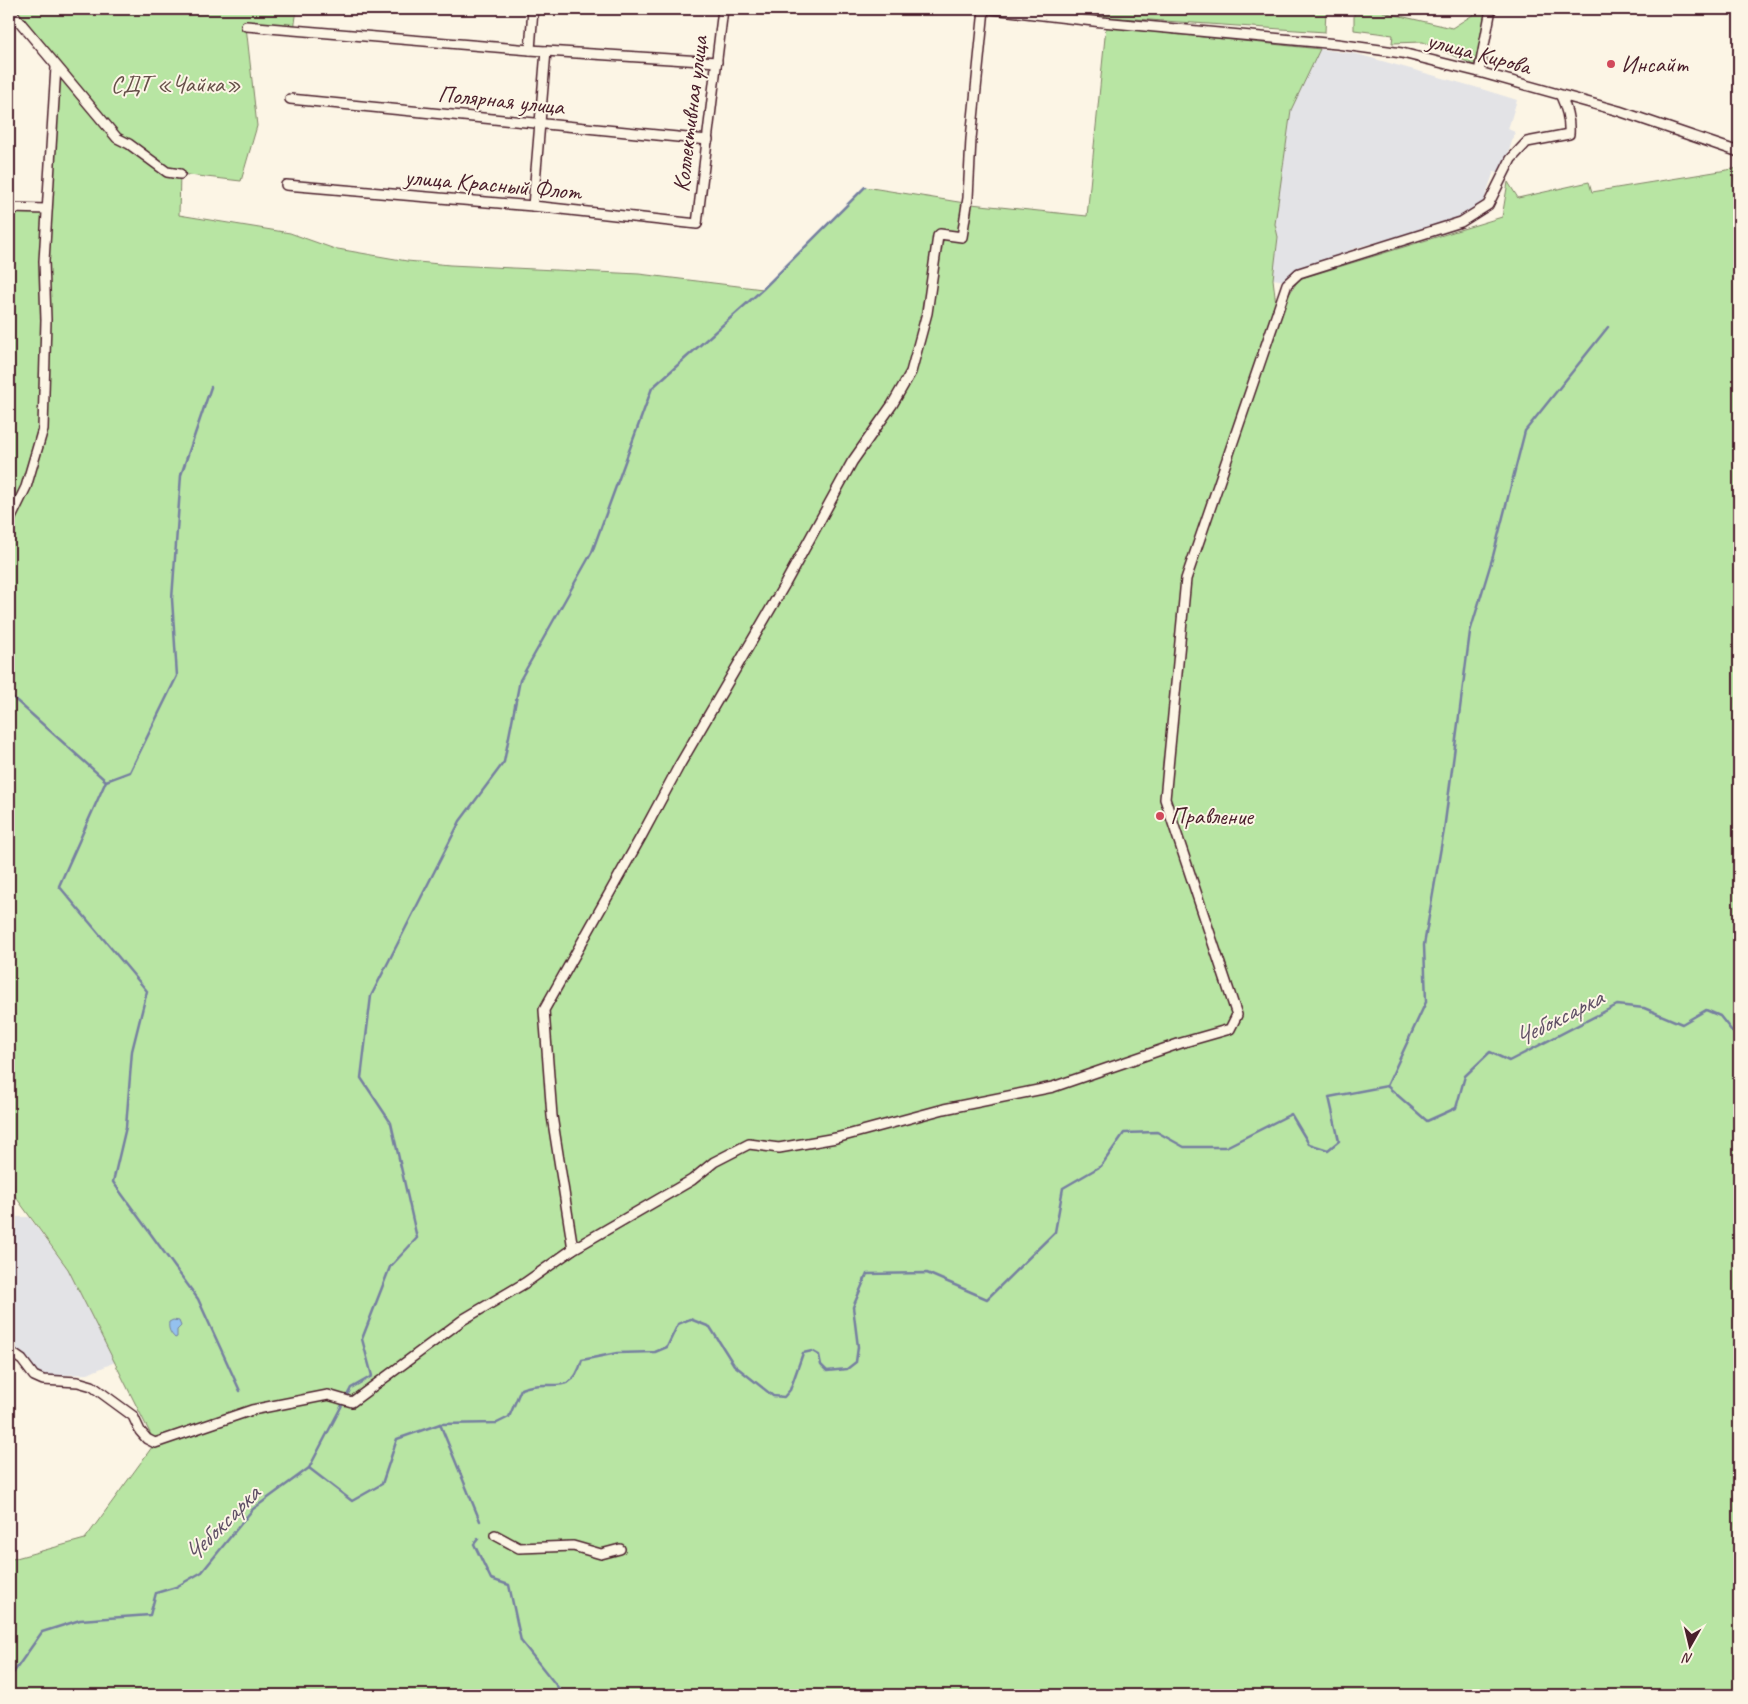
<svg xmlns="http://www.w3.org/2000/svg" width="1748" height="1704" viewBox="0 0 1748 1704" font-family="Caveat,sans-serif">
  <style>
    .built { fill: #e3e3e6 }
    .green { fill: #b8e5a3; stroke: #818267 }
    .water { fill: #94c1ee; stroke: #7680a0 }
    .lines { fill: none; stroke-linecap: round; stroke-linejoin: round }
    .stream { stroke: #7680a0; stroke-width: 2.5 }
    .minor-casing { stroke: #4a1f2b; stroke-width: 12 }
    .minor { stroke: #fcf5e5; stroke-width: 9 }
    .poi-dot { fill: #d1495b; stroke: #fcf5e5; stroke-width: 2 }
    .labels { text-anchor: middle; stroke-width: 4; stroke-linejoin: round; paint-order: stroke }
    .street-label { font-size: 24px; fill: #4a1f2b; stroke: #fcf5e5 }
    .poi-label { font-size: 24px; fill: #4a1f2b; stroke: #fcf5e5; text-anchor: start }
    .park-label { font-size: 24px; fill: #665049; stroke: #fcf5e5 }
    .water-label { font-size: 25px; font-style: italic; fill: #605066; stroke: #fcf5e5 }
  </style>
  <rect width="100%" height="100%" fill="#fcf5e5"/>
  <filter id="ink" filterUnits="userSpaceOnUse"><feTurbulence type="fractalNoise" baseFrequency=".02" numOctaves="2"/><feDisplacementMap in="SourceGraphic" scale="10" xChannelSelector="R" yChannelSelector="G"/><feConvolveMatrix kernelMatrix="1 2 1 2 8 2 1 2 1" color-interpolation-filters="sRGB"/></filter>
  <g filter="url(#ink)">
    <g class="built">
      <path d="M1320 49 1357 54 1475 87 1517 100 1508 129 1515 132 1502 173 1494 171 1483 203 1458 217 1424 229 1359 247 1322 261 1299 267 1285 281 1273 279 1278 237 1275 224 1291 110Z"/>
      <path d="M9 1217H29L68 1269 115 1362 88 1374 34 1376 9 1351Z"/>
    </g>
    <g class="green">
      <path d="M9 9H297L294 30 246 26 257 126 241 181 180 174 179 215 290 233 332 248 407 261 450 265 639 274 763 289 865 187 971 204 1087 216 1106 27 1320 49 1291 110 1275 224 1278 237 1273 279 1277 313 1299 279 1502 217 1508 182 1518 198 1589 182 1592 192 1739 168V1695H9V1560L85 1539 155 1443 68 1269 15 1196 9 1142V208L46 209 56 67Z"/>
      <path d="M1050 9H1326L1325 32 1106 17Z"/>
      <path d="M1354 9H1383V12L1452 28 1482 9H1489L1474 65 1423 42 1392 43 1393 35 1354 30Z"/>
    </g>
    <path class="water" d="M173 1320 179 1321 181 1326 177 1330V1337L175 1338C170 1333 168 1329 169 1322Z"/>
    <g class="lines">
      <g class="stream">
        <path d="M211 387 181 475 172 599 177 676 130 772 106 781 59 886 147 991 132 1051 126 1127 113 1182 198 1299 240 1391"/>
        <path d="M9 694 106 781"/>
        <path d="M1387 1086 1426 1002 1424 945 1444 830 1470 632 1493 556 1525 431 1608 327"/>
        <path d="M440 1424 480 1521"/>
        <path d="M309 1468 351 1388 372 1376 362 1339 390 1267 417 1238 391 1123 361 1078 371 996 460 821 504 762 520 680 592 552 652 388 763 289 865 187"/>
        <path d="M478 1539 474 1544 491 1579 509 1585 521 1641 564 1695"/>
        <path d="M9 1679 42 1632 80 1620 150 1615 156 1593 176 1587 202 1572 253 1509 309 1468 352 1501 382 1484 397 1439 440 1424 497 1423 509 1417 521 1389C550 1377 571 1400 582 1360L617 1353 655 1352 667 1347 678 1324 690 1319 710 1327 734 1365 773 1396 784 1397 790 1390 803 1353 812 1351 819 1355 821 1365 827 1371 847 1369 856 1362 858 1347 853 1307 867 1274 927 1273 987 1299 1055 1232 1063 1188 1101 1166 1124 1133 1157 1132 1184 1147H1226L1291 1114 1309 1144 1328 1150 1339 1141 1329 1097 1387 1086 1427 1121 1456 1108 1465 1076 1490 1052 1509 1061 1617 1005 1644 1008 1682 1024 1706 1010 1720 1016 1739 1040"/>
      </g>
      <defs>
        <g id="minor">
          <path d="M9 9 117 138 129 144 167 172 180 174"/>
          <path d="M992 9 1102 22 1337 44 1402 53 1479 72 1619 111 1739 152"/>
          <path d="M246 26 530 50 717 62"/>
          <path d="M530 50 533 9"/>
          <path d="M1479 72 1491 9"/>
          <path d="M290 99 708 140"/>
          <path d="M286 185 533 206 697 224 723 9"/>
          <path d="M533 206 546 51"/>
          <path d="M9 208 47 209"/>
          <path d="M9 522 26 487 43 429 46 320 44 261 56 67"/>
          <path d="M573 1249 552 1116 544 1010 642 835 679 766 785 584 852 462 892 405 911 372 927 313 938 236 940 234 962 237 968 198 971 139 984 9"/>
          <path d="M9 1351 22 1360 34 1376 43 1380 78 1382 92 1386 133 1416 140 1431 147 1439 155 1443 252 1410 328 1395 352 1402 464 1319 525 1283 573 1249 692 1180 714 1162 749 1144 779 1148 836 1138 944 1109 1053 1087 1181 1043 1230 1029 1237 1015 1165 799 1186 579 1287 284 1299 273 1461 222 1488 205 1511 159 1527 142 1569 134C1570 120 1567 109 1561 96"/>
          <path d="M495 1535 519 1548 573 1546 601 1554 620 1549"/>
        </g>
      </defs>
      <use href="#minor" class="minor-casing"/>
      <use href="#minor" class="minor"/>
    </g>
  </g>
  <g class="poi-dot">
    <circle cx="1611" cy="64" r="5"/>
    <circle cx="1160" cy="816" r="5"/>
  </g>
  <g class="labels">
    <g class="street-label">
      <text transform="translate(1479 53) rotate(15)" y="8">улица Кирова</text>
      <text transform="translate(501 100) rotate(6)" y="8">Полярная улица</text>
      <text transform="translate(690 114) rotate(-83)" y="8">Коллективная улица</text>
      <text transform="translate(493 184) rotate(5)" y="8">улица Красный Флот</text>
    </g>
    <g class="poi-label">
      <text x="1621" y="72">Инсайт</text>
      <text x="1170" y="824">Правление</text>
    </g>
    <g class="park-label">
      <text x="176" y="92">СДТ «Чайка»</text>
    </g>
    <g class="water-label">
      <text transform="translate(1558 1017) rotate(-27)" y="9">Чебоксарка</text>
      <text transform="translate(221 1523) rotate(-45)" y="9">Чебоксарка</text>
    </g>
  </g>
  <rect width="1748" height="1704" fill="none" stroke="#fcf5e5" stroke-width="30"/>
  <rect x="15" y="15" width="1718" height="1674" fill="none" stroke="#4a1f2b" stroke-width="2" filter="url(#ink)"/>
  <g transform="translate(1690 1646) rotate(188)" stroke="#fcf5e5" stroke-width="4" paint-order="stroke">
  <path d="M0-4L9 19L0 12L-9 19Z" fill="#4a1f2b"/>
  <text y="-8" font-size="14" font-weight="bold" text-anchor="middle" fill="#4a1f2b">N</text>
  </g>
</svg>
